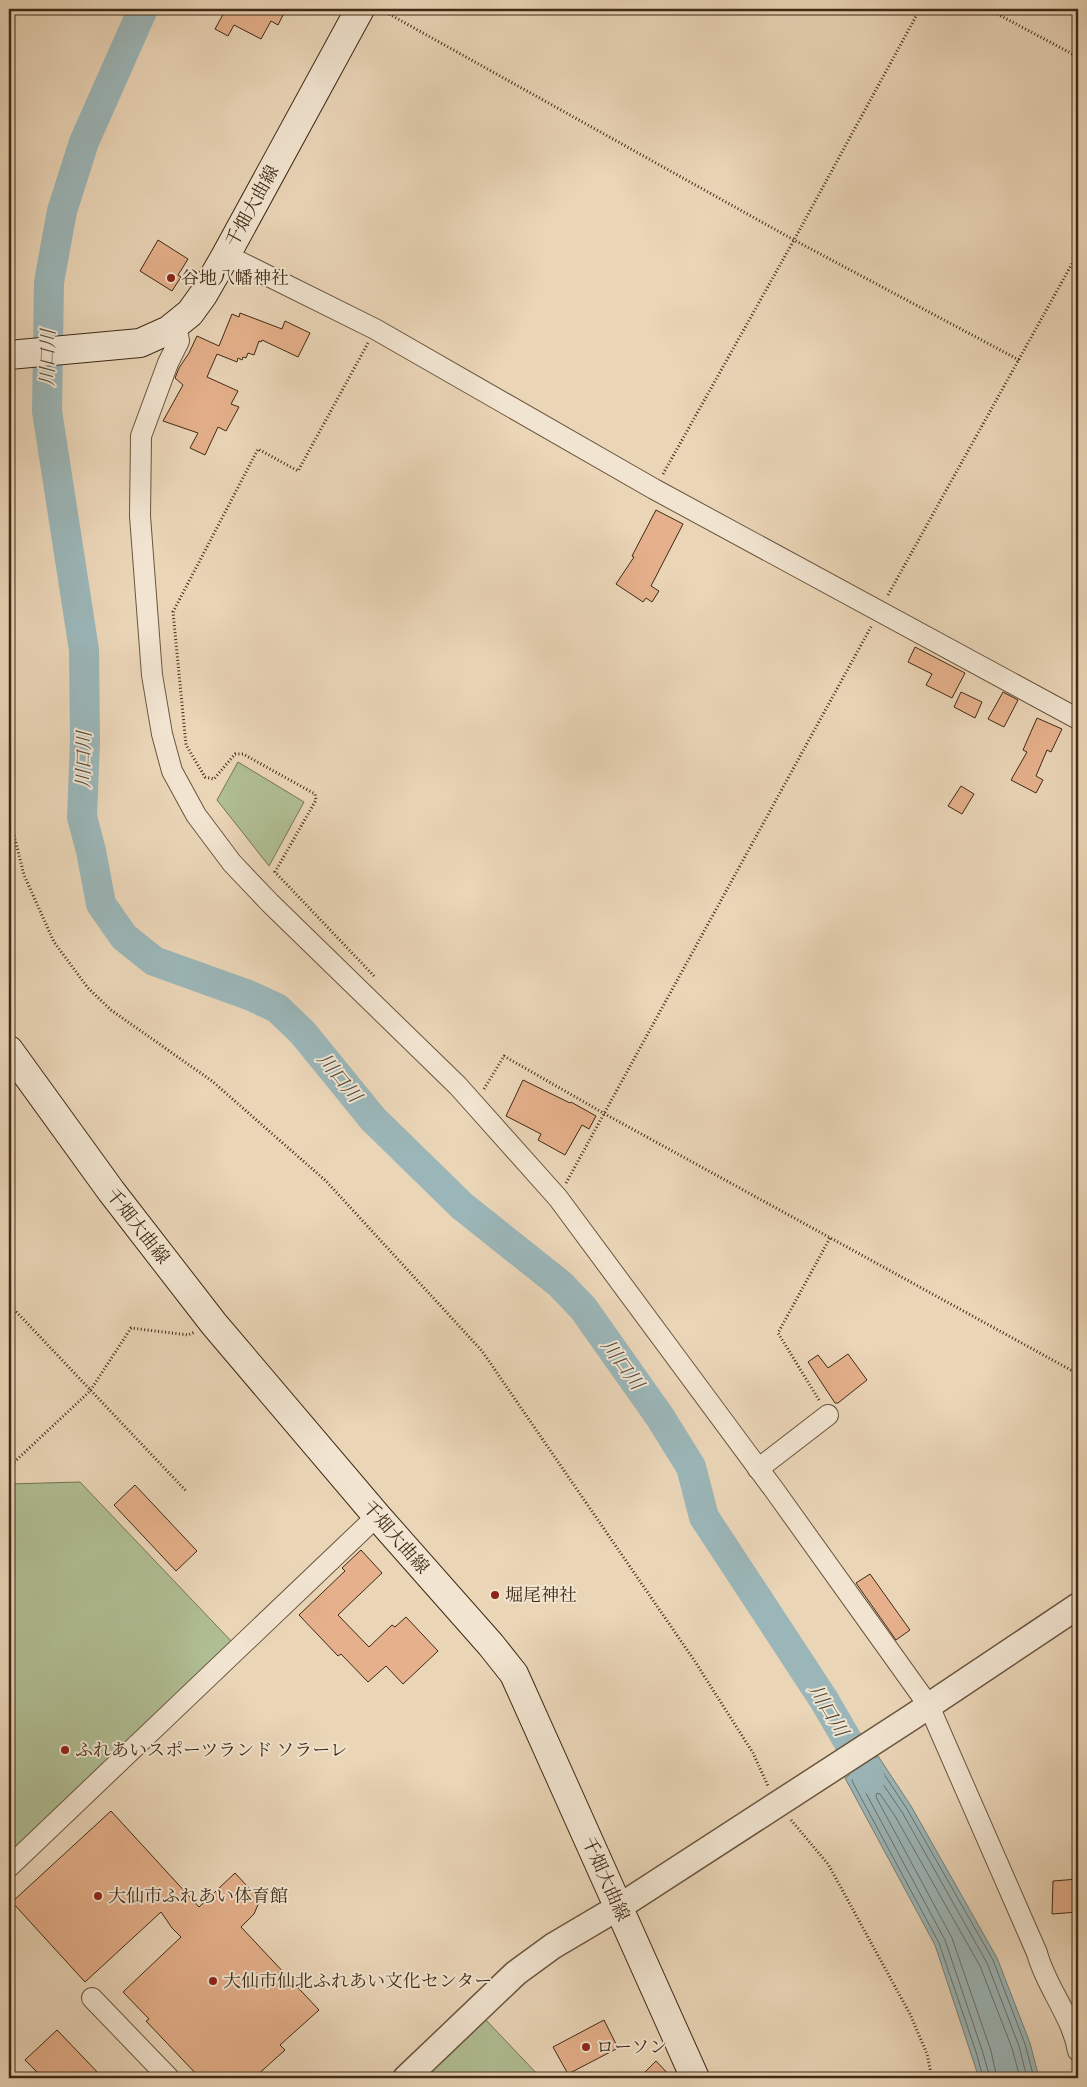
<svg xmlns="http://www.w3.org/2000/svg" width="1087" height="2087" viewBox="0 0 1087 2087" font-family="'IM FELL Great Primer','Noto Serif JP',serif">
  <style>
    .green { fill: #b0be93; stroke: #787454 }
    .water { fill: #9bb6b8; stroke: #767e77 }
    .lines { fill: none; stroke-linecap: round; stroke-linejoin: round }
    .shore { stroke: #6d7066; stroke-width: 1 }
    .river { stroke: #9bb6b8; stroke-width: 30 }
    .building { fill: #e5b08b; stroke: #3f2a15 }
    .minor-casing { stroke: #6a553e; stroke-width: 22 }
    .tertiary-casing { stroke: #6a553e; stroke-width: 28 }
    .secondary-casing { stroke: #3f2a15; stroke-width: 30 }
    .path { stroke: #3f2a15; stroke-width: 3; stroke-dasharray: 1 2.5; stroke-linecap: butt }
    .minor { stroke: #f1e4d0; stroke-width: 20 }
    .tertiary { stroke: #f1e4d0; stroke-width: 25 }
    .secondary { stroke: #f1e4d0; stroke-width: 28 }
    .poi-dot { fill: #8f2418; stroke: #f1e4d0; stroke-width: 2 }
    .labels { text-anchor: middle; stroke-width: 4; stroke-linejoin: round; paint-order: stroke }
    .street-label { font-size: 18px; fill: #3f2a15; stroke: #f1e4d0 }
    .poi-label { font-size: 18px; fill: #3f2a15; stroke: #f1e4d0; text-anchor: start }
    .water-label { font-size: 19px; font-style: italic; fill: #564d3e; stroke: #f1e4d0 }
  </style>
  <rect width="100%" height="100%" fill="#ead5b7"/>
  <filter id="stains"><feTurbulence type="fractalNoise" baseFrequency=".004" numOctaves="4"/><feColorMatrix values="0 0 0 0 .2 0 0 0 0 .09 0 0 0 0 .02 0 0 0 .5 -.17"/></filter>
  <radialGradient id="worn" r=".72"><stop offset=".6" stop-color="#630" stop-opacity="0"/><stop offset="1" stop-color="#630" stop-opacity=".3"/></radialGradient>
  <g class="green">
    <path d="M238 762 304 802 269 866 217 800Z"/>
    <path d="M80 1482 233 1643 9 1858V1484Z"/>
    <path d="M485 2019 541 2078H422Z"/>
  </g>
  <path class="water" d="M878 1756 911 1806 997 1958 1030 2043 1039 2078H979L935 1945 845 1778Z"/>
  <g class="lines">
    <g class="shore">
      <path d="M983 2078 977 2055 939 1943 852 1781 853 1779 875 1764 878 1765 907 1809 993 1960 1025 2044 1034 2078"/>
      <path d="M990 2078 983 2053 945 1940 861 1784V1781L873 1773 876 1774 902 1812 987 1963 1019 2046 1027 2078"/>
      <path d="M997 2078 991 2051 952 1938 876 1797 877 1793 880 1794 895 1816 980 1966 1012 2048 1020 2078"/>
    </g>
    <path class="river" d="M143 9 84 142 62 211 49 282 47 411 84 650 85 742 82 817 91 851 101 904 124 937 154 961 251 996 277 1008 303 1033 373 1119 462 1206 560 1284 583 1308 660 1417 691 1467 704 1517 824 1700 870 1779"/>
  </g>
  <g class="building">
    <path d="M226 9H277L284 13 278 25 271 21 261 39 234 25 228 36 215 29Z"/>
    <path d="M158 240 188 259 178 275 181 277 172 291 140 271Z"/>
    <path d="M240 313 282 329 285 321 310 333 298 357 262 340 261 342 259 341 254 355 248 353 246 358 243 357 242 360 238 358 237 362 217 354 207 377 238 391 231 404 239 407 226 431 218 427 205 455 190 448 198 433 163 421 183 385 175 378 179 368 189 353 197 336 219 346 232 314 239 317Z"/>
    <path d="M656 510 683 524 651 586 659 591 652 602 646 598 643 602 616 584 634 557 632 556Z"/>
    <path d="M915 647 965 673 952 698 926 685 932 674 908 662Z"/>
    <path d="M961 692 982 702 975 718 954 707Z"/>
    <path d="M1003 692 1018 700 1004 727 988 719Z"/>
    <path d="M1037 718 1062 729 1051 752 1047 750 1036 776 1043 780 1036 793 1011 780 1027 752 1023 750Z"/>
    <path d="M961 786 974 794 962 814 948 806Z"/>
    <path d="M523 1080 570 1103 571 1102 596 1116 589 1129 582 1125 565 1155 538 1140 541 1134 506 1116Z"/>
    <path d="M848 1354 867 1380 838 1403H835L808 1362 818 1355 828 1368Z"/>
    <path d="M135 1485 197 1551 176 1571 114 1505Z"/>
    <path d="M361 1550 382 1573 338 1615 369 1647 392 1625 395 1627 406 1617 438 1651 403 1684 386 1666 368 1682 341 1654 338 1656 299 1615 345 1571 342 1568Z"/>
    <path d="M870 1574 910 1630 896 1640 856 1583Z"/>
    <path d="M111 1811 199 1907 235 1873 260 1900 254 1914 241 1927 319 2010 280 2045 285 2050 254 2078H200L146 2021 149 2019 123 1992 181 1937 172 1928 161 1912 85 1982 12 1902Z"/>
    <path d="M1078 1879V1912L1052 1914 1053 1881Z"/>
    <path d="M604 2020 618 2048 568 2074 553 2047Z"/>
    <path d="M57 2030 103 2078H43L25 2060Z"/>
    <path d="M656 2061 672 2078H639Z"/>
  </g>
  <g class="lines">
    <defs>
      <g id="minor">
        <path d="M226 255 375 329 654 489 1078 719"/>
        <path d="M176 324 179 341 168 363 141 436 140 516 152 675 162 734 172 771 196 815 232 863 270 903 458 1086 558 1198 775 1491 929 1706 1037 1953C1046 1987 1072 2016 1078 2051"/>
        <path d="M758 1469 828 1415"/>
        <path d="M9 1867 377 1516"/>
        <path d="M92 1998 169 2078"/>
      </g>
      <path id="tertiary" d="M406 2078 516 1973 553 1946 619 1907 912 1717 1078 1606"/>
      <g id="secondary">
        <path d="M9 355 140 343 169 330 190 313 203 295 226 255 360 9"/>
        <path d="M9 1050 111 1191 214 1324 377 1516 491 1645 514 1674 695 2078"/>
      </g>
    </defs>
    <use href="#minor" class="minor-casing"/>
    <use href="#tertiary" class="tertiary-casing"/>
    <use href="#secondary" class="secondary-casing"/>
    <g class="path">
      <path d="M380 9 794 240 1019 360"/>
      <path d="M988 9 1078 57"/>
      <path d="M368 343 298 471 258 449 173 612 186 745 205 777 214 779 235 754H243L315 794 316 800 275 872 374 976"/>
      <path d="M663 474 794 240 920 9"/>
      <path d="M888 595 1078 253"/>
      <path d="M9 815 24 875 54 942 88 988 111 1010 212 1081 326 1181 482 1351 694 1660 753 1753 768 1786"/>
      <path d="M484 1089 504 1056 605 1114 1078 1374"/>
      <path d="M566 1183 872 625"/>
      <path d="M9 1304 187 1492"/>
      <path d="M819 1400 778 1333 830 1238"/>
      <path d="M9 1467 90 1391 131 1328 188 1335 195 1332"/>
      <path d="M791 1820 828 1864 910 2014 927 2054 932 2078"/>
    </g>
    <use href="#minor" class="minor"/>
    <use href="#tertiary" class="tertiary"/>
    <use href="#secondary" class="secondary"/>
  </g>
  <g class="poi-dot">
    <circle cx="171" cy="278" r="5"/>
    <circle cx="495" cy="1595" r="5"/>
    <circle cx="65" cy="1750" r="5"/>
    <circle cx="98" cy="1896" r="5"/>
    <circle cx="213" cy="1981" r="5"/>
    <circle cx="586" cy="2047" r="5"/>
  </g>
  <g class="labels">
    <g class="street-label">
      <text transform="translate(252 206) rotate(-61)" y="6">千畑大曲線</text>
      <text transform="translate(138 1226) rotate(52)" y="6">千畑大曲線</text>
      <text transform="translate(396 1537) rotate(49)" y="6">千畑大曲線</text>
      <text transform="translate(606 1879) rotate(66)" y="6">千畑大曲線</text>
    </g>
    <g class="poi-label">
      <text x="181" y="284">谷地八幡神社</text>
      <text x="505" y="1601">堀尾神社</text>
      <text x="75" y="1756">ふれあいスポーツランド ソラーレ</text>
      <text x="108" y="1902">大仙市ふれあい体育館</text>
      <text x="223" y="1987">大仙市仙北ふれあい文化センター</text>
      <text x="596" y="2053">ローソン</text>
    </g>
    <g class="water-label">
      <text transform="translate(47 358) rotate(-89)" y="7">川口川</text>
      <text transform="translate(83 760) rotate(-89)" y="7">川口川</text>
      <text transform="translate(340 1077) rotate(51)" y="7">川口川</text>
      <text transform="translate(623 1364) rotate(54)" y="7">川口川</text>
      <text transform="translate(829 1710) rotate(59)" y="7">川口川</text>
    </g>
  </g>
  <rect width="1087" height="2087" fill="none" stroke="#ead5b7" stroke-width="30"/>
  <rect x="10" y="10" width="1067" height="2067" fill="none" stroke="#3f2a15" stroke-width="2.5"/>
  <rect x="15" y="15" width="1057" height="2057" fill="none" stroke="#3f2a15"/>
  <rect width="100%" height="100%" filter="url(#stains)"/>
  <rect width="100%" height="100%" fill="url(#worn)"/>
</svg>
